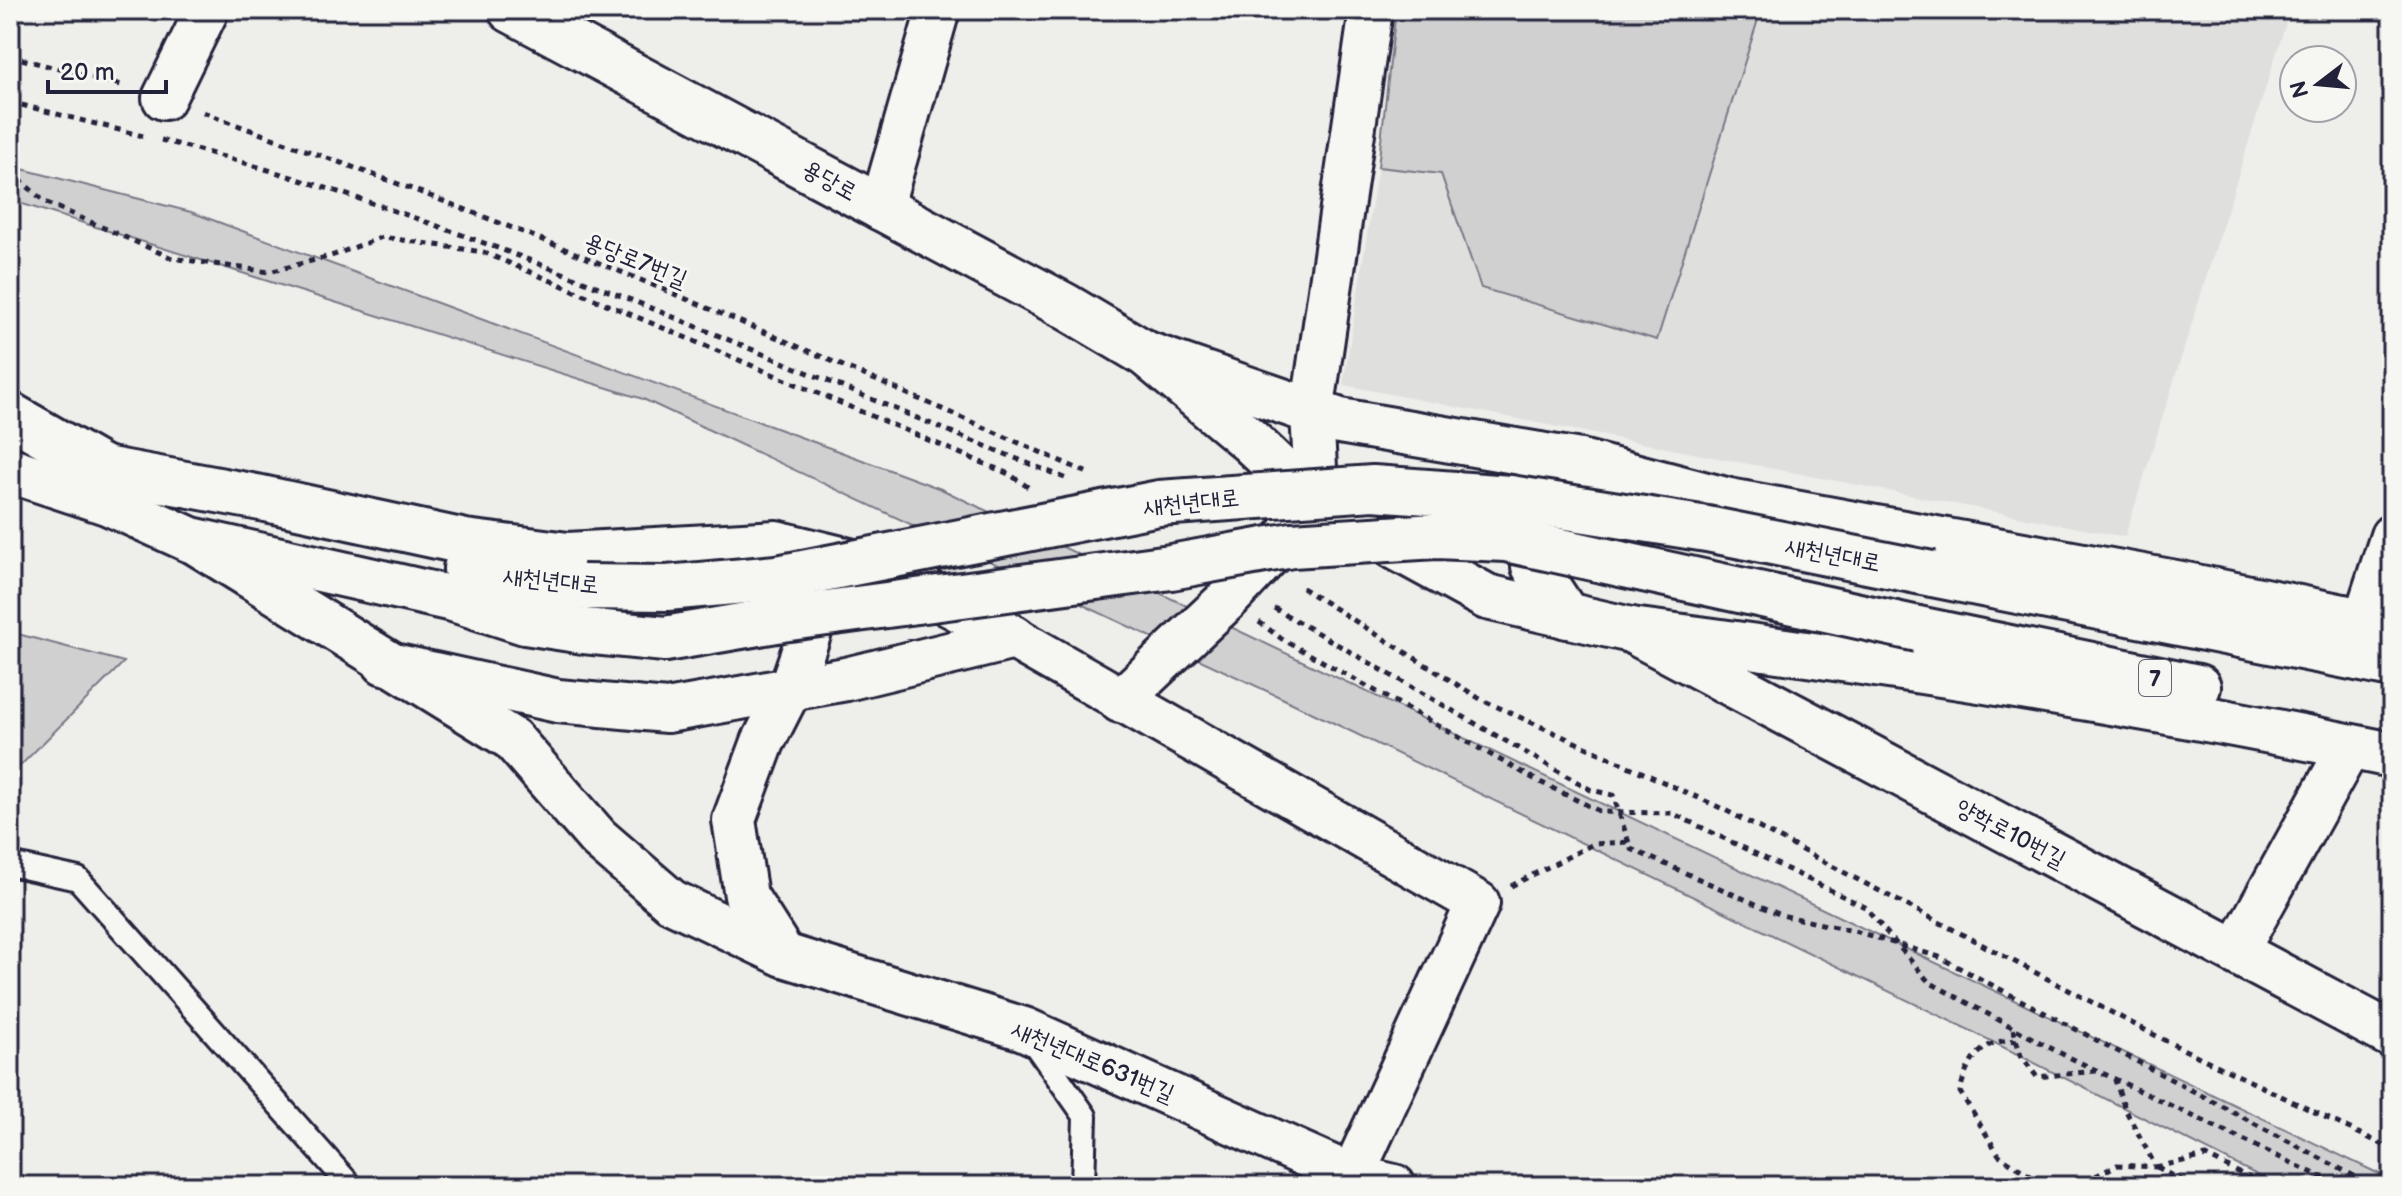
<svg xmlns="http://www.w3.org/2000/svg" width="2402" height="1196" viewBox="0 0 2402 1196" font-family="'Balsamiq Sans','Poor Story',sans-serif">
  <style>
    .built { fill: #dfdfde }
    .green { fill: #d0d0d1; stroke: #797986; stroke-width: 2 }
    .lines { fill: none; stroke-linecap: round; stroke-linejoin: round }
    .lane-casing { stroke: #22223b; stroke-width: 28 }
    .street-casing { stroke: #22223b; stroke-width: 48 }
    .secondary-casing { stroke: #22223b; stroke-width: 50 }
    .primary-casing { stroke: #22223b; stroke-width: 50 }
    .path { stroke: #22223b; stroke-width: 5; stroke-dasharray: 6 6; stroke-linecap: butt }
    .lane { stroke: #f6f6f2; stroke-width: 22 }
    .street { stroke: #f6f6f2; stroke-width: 42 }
    .secondary { stroke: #f6f6f2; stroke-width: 44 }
    .primary { stroke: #f6f6f2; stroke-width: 44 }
    .primary-bridge-casing { stroke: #22223b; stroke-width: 50; stroke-linecap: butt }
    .primary-bridge { stroke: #f6f6f2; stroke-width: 44 }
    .labels { text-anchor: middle; stroke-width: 6; stroke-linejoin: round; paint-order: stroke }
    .shield { fill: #f6f6f2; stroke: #626272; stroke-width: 2 }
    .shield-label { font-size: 22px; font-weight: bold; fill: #22223b }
    .street-label { font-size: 24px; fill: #22223b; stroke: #f6f6f2 }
  </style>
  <rect width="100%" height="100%" fill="#eeeeeb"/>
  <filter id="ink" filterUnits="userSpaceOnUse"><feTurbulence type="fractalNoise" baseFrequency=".0125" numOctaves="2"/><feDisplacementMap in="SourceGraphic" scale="16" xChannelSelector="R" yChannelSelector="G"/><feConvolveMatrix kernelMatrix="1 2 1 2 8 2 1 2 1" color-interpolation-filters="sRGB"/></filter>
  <g filter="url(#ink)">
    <path class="built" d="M1403 10H2290L2125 537 1343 385Z"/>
    <g class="green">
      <path d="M1396 10H1761L1657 340 1481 288 1441 174 1378 167Z"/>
      <path d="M10 166 191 212 941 489 2392 1180V1186H2279L1969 1030 1284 699 643 399 10 200Z"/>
      <path d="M10 632 124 662 10 776Z"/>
    </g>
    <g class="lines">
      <defs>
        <g id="lane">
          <path d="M10 864 78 879 351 1186"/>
          <path d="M1031 1039 1085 1116 1083 1186"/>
        </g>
        <g id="street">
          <path d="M164 98 207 10"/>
          <path d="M881 209 938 10"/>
          <path d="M199 545 512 739 598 838 671 901 784 955 1024 1029 1352 1176 1394 1186"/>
          <path d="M2364 622 2392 536"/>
          <path d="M384 663 558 701 667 711 846 679 1014 638 1478 903 1352 1176"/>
          <path d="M1120 701 1228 599 1317 504 1312 413 1371 10"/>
          <path d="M2236 952 2350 746"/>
          <path d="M783 954 746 896 734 820 763 742 790 689 814 620 811 595 804 585"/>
        </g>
        <g id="secondary">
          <path d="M511 10 1065 306 1146 354 1249 440 1317 504 1487 597 1631 630 2392 1035"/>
          <path d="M1538 455 1534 566 1567 616"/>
        </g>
        <g id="primary">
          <path d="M1146 354 1340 421 1580 462 1729 501 2181 584 2392 627"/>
          <path d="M10 415 104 469 133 478"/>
          <path d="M104 469 261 498 465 542 568 555 776 543 886 570 1014 638"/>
          <path d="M10 470 107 502 191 540 453 599 525 622 584 631"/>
          <path d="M466 569 532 582 582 587"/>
          <path d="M1932 574 2392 665"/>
          <path d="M1918 629 2198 687"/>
          <path d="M1631 630C1886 663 2140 703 2392 755"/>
        </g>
      </defs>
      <use href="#lane" class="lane-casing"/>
      <use href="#street" class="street-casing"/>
      <use href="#secondary" class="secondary-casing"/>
      <use href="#primary" class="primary-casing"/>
      <g class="path">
        <path d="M10 56 125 86"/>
        <path d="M10 102 143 136"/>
        <path d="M203 112C278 141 355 167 430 196 653 281 871 378 1090 474"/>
        <path d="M161 140C473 220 766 360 1065 478"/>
        <path d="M10 171 45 202 172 258 269 272 334 255 382 237 483 252 1009 474 1028 487"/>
        <path d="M1302 588 1482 700 1723 809 2168 1042 2392 1149"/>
        <path d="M1274 608 1591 790 1613 795 1631 849 1781 915 1858 932 1939 957 2373 1186"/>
        <path d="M1259 622 1282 639 1538 781 1601 812 1672 813 1865 907 1929 982 2058 1052 2340 1186"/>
        <path d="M1511 886 1593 844 1629 842"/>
        <path d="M2013 1029 2021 1056 2037 1077 2096 1071"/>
        <path d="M2017 1041C1983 1037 1966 1062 1960 1092L1999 1155 2038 1181 2092 1178 2117 1165 2156 1167 2125 1109 2115 1080"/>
        <path d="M2156 1167 2206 1156 2265 1186"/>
        <path d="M2157 1167 2192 1186"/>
      </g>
      <use href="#lane" class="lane"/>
      <use href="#street" class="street"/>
      <use href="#secondary" class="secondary"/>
      <use href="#primary" class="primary"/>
      <defs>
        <g id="primary-bridge">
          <path d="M582 587 667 588 777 578 1159 503 1373 488 1510 498 1707 529 1932 574"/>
          <path d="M584 631 665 639 782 619 1171 567 1292 545 1436 536 1506 539 1918 629"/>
        </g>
      </defs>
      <use href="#primary-bridge" class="primary-bridge-casing"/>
      <use href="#primary-bridge" class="primary-bridge"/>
    </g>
  </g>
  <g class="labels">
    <rect class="shield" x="2139" y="660" width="32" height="36" rx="6"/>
    <g class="shield-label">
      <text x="2155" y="686">7</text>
    </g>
    <g class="street-label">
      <text transform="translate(830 180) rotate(29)" y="8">용당로</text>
      <text transform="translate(636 260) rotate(22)" y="8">용당로7번길</text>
      <text transform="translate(1191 502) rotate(-6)" y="8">새천년대로</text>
      <text transform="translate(1833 554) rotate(11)" y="8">새천년대로</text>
      <text transform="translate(551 580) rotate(6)" y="8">새천년대로</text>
      <text transform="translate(2011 833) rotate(28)" y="8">양학로10번길</text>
      <text transform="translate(1093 1061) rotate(23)" y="8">새천년대로631번길</text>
    </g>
  </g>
  <rect width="2402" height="1196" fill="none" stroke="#f6f6f2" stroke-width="40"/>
  <rect x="20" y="20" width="2362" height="1156" fill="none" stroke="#22223b" stroke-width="3" filter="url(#ink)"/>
  <g transform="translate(2318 84) rotate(254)"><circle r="38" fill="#f6f6f2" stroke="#a1a1a9" stroke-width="2"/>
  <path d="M0-6L14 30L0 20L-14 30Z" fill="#22223b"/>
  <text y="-12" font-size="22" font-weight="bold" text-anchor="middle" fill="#22223b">N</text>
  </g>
  <path d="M48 80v12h118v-12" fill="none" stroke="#22223b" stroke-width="4"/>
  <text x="60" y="80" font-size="24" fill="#22223b" stroke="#f6f6f2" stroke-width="6" paint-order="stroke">20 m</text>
</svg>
